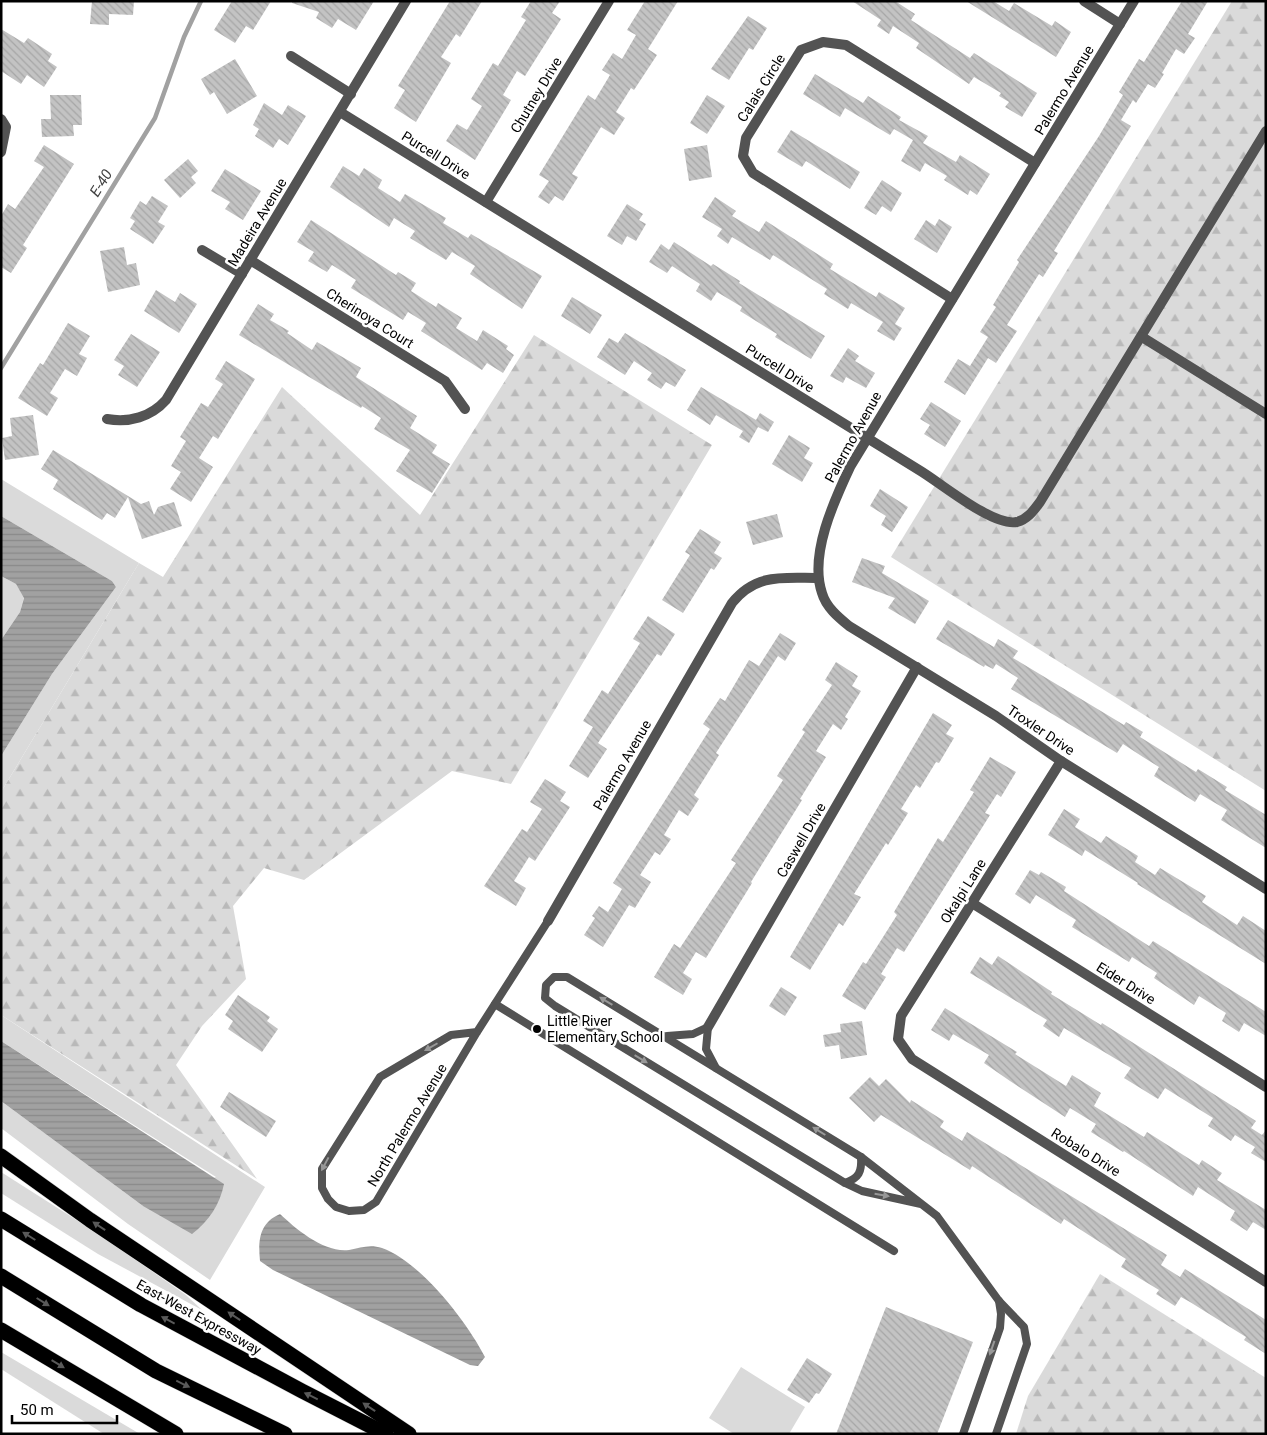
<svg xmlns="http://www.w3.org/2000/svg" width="1267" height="1435" viewBox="0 0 1267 1435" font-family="Roboto,sans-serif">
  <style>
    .grass { fill: #dadada }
    .forest { fill: url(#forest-firs) }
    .water { fill: url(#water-rules) }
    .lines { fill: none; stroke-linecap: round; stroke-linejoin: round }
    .stream { stroke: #a1a1a1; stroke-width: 4.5 }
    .building { fill: url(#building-back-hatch) }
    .highway-casing { stroke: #dbdbdb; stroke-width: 16 }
    .lane { stroke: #535353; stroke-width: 8 }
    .street { stroke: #535353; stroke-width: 10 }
    .highway { stroke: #000; stroke-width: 15 }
    .oneway { fill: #989898 }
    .oneway2 { fill: #595959 }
    .poi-dot { fill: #000; stroke: #fff; stroke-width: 2 }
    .labels { text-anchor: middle; stroke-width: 5; stroke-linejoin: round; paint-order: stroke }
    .street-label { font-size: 14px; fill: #000; stroke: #fff }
    .poi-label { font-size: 14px; fill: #000; stroke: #fff; text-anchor: start }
    .water-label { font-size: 15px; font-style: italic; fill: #424242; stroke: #fff }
  </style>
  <defs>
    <pattern id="forest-firs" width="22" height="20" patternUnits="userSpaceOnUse" patternTransform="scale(1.25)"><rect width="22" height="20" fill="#dadada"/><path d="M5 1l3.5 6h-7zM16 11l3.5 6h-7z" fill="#b9b9b9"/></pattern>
    <pattern id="water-rules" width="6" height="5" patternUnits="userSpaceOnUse" patternTransform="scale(1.25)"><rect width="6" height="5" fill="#a1a1a1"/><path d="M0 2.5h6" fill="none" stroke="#898989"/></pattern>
    <pattern id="building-back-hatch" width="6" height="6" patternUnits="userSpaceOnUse" patternTransform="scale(1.25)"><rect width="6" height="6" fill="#c3c3c3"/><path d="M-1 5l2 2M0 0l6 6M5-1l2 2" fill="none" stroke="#a6a6a6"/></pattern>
  </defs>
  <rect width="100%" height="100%" fill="#fff"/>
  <g class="grass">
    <path d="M1 479 139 563 1 792V756L52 674 116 587 112 581 1 516Z"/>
    <path d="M1 576 16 584 24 597 20 612 1 640Z"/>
    <path d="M1 1015 265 1187 210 1280 128 1224 1 1128V1101L143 1206 216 1177 1 1041Z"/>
    <path d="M1 1172 97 1233 186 1295 202 1310 98 1254 1 1193Z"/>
    <path d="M1 1352 140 1434H104L1 1369Z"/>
    <path d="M741 1367 805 1407 789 1434H734L709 1418Z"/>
  </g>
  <g class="forest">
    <path d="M1232 1H1266V791L891 557Z"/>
    <path d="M534 335 712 445 511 784 452 771 304 880 264 868 233 906 246 979 202 1026 176 1065 257 1179 1 1015V792L139 563 163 577 282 387 420 515Z"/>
    <path d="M1100 1274 1266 1378V1434H1016L1028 1396Z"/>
  </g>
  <g class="water">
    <path d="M1 516 112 581 116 587 52 674 1 756V640L20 612 24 598 16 584 1 576Z"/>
    <path d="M1 1041 224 1184C220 1204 209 1221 192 1234L143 1206 1 1101Z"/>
    <path d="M280 1214C296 1229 324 1253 349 1250 361 1248 369 1244 382 1248 421 1262 467 1322 485 1357L478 1366 470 1365 273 1270 260 1261C258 1241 259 1223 280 1214Z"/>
  </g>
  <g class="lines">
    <path class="stream" d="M1 368 155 118 184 37 201 1"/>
  </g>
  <g class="building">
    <path d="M92 1H134L133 15 109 14V25L90 24Z"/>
    <path d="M232 1H271L253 30 246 26 235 43 214 30Z"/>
    <path d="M292 1H374L356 30 338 19 332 28 316 18 319 12 292 3Z"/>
    <path d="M450 1H482L460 37 456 34 441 57 451 63 416 122 394 108 405 90 398 86Z"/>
    <path d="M531 1H560L552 13 561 19 525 76 517 71 503 95 511 100 475 160 446 141 457 124 467 130 482 106 471 99 493 63 498 66 526 20 521 17Z"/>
    <path d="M645 1H678L648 49 657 55 634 90 631 88 616 112 625 118 614 135 601 127 572 174 578 177 563 201 555 196 549 204 538 197 549 181 539 175 588 95 595 100 610 75 602 70 613 53 622 59 636 35 627 30Z"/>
    <path d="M852 1H895L915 14 911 20 970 58 974 53 1037 93 1022 117 1005 107 1009 102 999 96 1001 93 974 77 969 84 916 48 919 43 893 26 889 34 877 26 881 20Z"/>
    <path d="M966 1H993L1009 11 1014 3 1052 26 1055 21 1071 32 1056 57Z"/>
    <path d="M1182 1H1208L1188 34 1195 38 1184 54 1176 49 1162 73 1164 74 1155 88 1148 84 1136 103 1133 100 1121 120 1131 126 1054 251 1058 253 1043 277 1039 274 1007 325 1017 331 996 363 988 358 965 395 944 382 958 359 970 366 988 337 980 332 996 307 993 305 1019 262 1017 260 1099 136 1123 95 1119 92 1139 59 1144 62Z"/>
    <path d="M748 16 767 28 753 50 749 48 729 80 711 69Z"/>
    <path d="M1 29 24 43 28 38 52 54 48 61 57 67 44 87 27 75 21 84 1 71Z"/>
    <path d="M235 59 257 96 227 114 214 92 210 95 201 79Z"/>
    <path d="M815 74 863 103 868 96 901 117 899 120 928 136 923 143 956 162 960 155 990 174 977 195 970 190 968 195 944 180 947 176 925 163 920 172 901 161 913 140 894 129 890 135 845 108 840 117 803 94Z"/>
    <path d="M50 95H81L82 125H73L74 136 42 137 41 119H51Z"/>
    <path d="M707 95 725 106 707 134 690 123Z"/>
    <path d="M264 103 282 115 288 105 306 116 288 145 279 139 273 148 255 136 259 129 253 125Z"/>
    <path d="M791 130 860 172 850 189 806 161 802 167 777 152Z"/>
    <path d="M44 145 74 164 23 245 27 248 11 273 1 267V216L8 204 15 209 44 167 34 161Z"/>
    <path d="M707 145 712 177 689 181 684 149Z"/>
    <path d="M188 159 198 171 191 177 196 183 180 198 164 180Z"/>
    <path d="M343 166 359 176 364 168 382 180 378 188 400 202 405 194 446 218 443 223 468 238 471 234 542 276 522 309 470 274 475 266 452 252 446 260 410 238 415 231 394 218 389 227 330 187Z"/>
    <path d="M225 169 261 191 243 220 225 209 230 202 211 191Z"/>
    <path d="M882 180 902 193 891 212 882 206 876 215 864 208Z"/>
    <path d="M152 196 168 206 158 222 165 226 153 244 130 229 135 221 130 218 140 201 146 205Z"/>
    <path d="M715 197 736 211 732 216 759 232 766 221 833 264 830 269 876 297 879 292 905 308 895 324 902 328 894 341 877 331 883 322 851 303 848 309 824 294 827 289 773 255 770 260 732 237 728 244 717 236 722 229 702 217Z"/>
    <path d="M627 204 643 214 639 220 646 224 636 241 627 236 622 245 607 236Z"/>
    <path d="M939 219 952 227 937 253 914 239 926 220 935 226Z"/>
    <path d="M311 220 396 275 398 272 416 283 411 291 436 307 438 303 462 318 456 328 477 341 483 330 508 346 506 349 514 355 503 373 487 363 482 370 421 331 426 323 408 312 403 320 351 288 356 280 332 265 327 272 308 261 314 252 297 242Z"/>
    <path d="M674 242 711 266 713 264 740 281 739 283 825 336 811 359 775 337 777 334 740 311 742 307 717 292 711 301 696 291 700 284 672 266 667 273 649 262 661 244 669 250Z"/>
    <path d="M124 247 127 265 136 263 140 285 108 292 100 251Z"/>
    <path d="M156 290 175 302 180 293 197 304 179 333 144 311Z"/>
    <path d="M572 297 602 315 590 334 561 316Z"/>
    <path d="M258 304 274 314 270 320 289 331 287 333 312 350 317 342 361 368 356 377 417 416 410 428 437 445 432 453 450 464 432 493 396 471 410 450 374 429 381 418 362 406 361 408 239 335Z"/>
    <path d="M68 323 90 336 79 354 87 358 77 376 65 369 50 393 58 398 47 416 18 398 40 363 43 365Z"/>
    <path d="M625 333 686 370 675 387 666 382 661 389 647 380 652 373 634 361 625 375 597 357 609 338 618 343Z"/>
    <path d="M131 334 160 352 137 387 118 375 124 366 114 360Z"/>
    <path d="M848 348 859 356 855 361 875 373 866 388 846 377 843 383 830 376Z"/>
    <path d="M226 361 255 379 218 439 213 436 199 458 213 467 191 502 170 489 181 472 171 466 186 441 180 437 201 403 208 407 223 384 215 379Z"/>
    <path d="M701 387 756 420 760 413 774 422 768 432 758 427 749 443 739 437 743 431 716 415 710 425 687 410Z"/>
    <path d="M931 402 961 421 945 447 924 434 930 425 920 419Z"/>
    <path d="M33 415 39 455 5 460 2 438 12 436 10 418Z"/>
    <path d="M789 435 810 448 804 458 813 463 802 482 772 464Z"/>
    <path d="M53 450 141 504 149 501 154 515 158 507 174 502 182 526 142 539 128 497 115 518 107 513 102 520 53 489 58 480 41 469Z"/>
    <path d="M880 489 908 507 892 532 881 525 886 516 870 506Z"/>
    <path d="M777 514 783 537 753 545 746 522Z"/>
    <path d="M700 529 721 542 714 553 722 558 714 570 711 568 683 613 662 600 690 555 685 552Z"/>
    <path d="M862 558 885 566 882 573 929 601 915 624 888 608 895 598 852 582Z"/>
    <path d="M648 616 675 634 661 656 657 654 598 743 607 749 588 778 569 766 593 727 583 721 602 690 608 694 640 643 633 639Z"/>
    <path d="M948 620 994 647 998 639 1018 651 1013 658 1124 725 1126 722 1143 732 1140 737 1196 772 1198 769 1227 787 1225 790 1266 815V848L1221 820 1227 810 1200 794 1195 802 1154 776 1159 767 1143 757 1123 744 1117 753 1011 689 1018 678 996 664 993 669 985 665 984 667 936 639Z"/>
    <path d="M780 633 796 643 785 661 778 656 716 753 719 755 694 795 699 799 688 816 679 810 664 835 671 839 660 855 655 852 640 875 651 882 635 908 629 905 603 947 584 935 595 918 592 916 599 906 608 912 622 889 613 883 710 729 703 724 720 698 725 701 749 660 759 666Z"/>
    <path d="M836 662 858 676 852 686 861 691 845 717 848 719 841 730 833 724 816 751 826 757 800 799 802 800 751 882 752 883 706 958 696 952 683 973 692 979 683 995 654 977 674 944 680 948 736 863 731 860 783 780 777 776 805 732 802 730 832 685 825 680Z"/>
    <path d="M933 713 952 725 946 734 954 738 939 763 936 762 920 788 916 785 901 809 908 813 888 845 886 843 854 894 861 897 843 926 839 923 810 970 790 957Z"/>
    <path d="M990 757 1016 772 1001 797 997 794 985 813 990 815 904 952 897 948 881 974 886 977 865 1010 842 996 863 962 866 964 897 915 894 912 938 838 943 842 974 792 970 790Z"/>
    <path d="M545 779 566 792 560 801 570 807 535 861 529 857 514 881 526 888 516 906 484 886 522 829 527 832 542 809 530 802Z"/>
    <path d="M1064 809 1080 819 1075 827 1101 843 1106 836 1138 856 1135 862 1155 875 1160 868 1206 896 1202 902 1237 925 1243 916 1266 931V964L1137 884 1138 883 1085 850 1082 856 1048 835Z"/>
    <path d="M1030 870 1039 875 1041 872 1066 887 1064 891 1149 946 1153 941 1266 1012V1036L1244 1023 1239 1032 1222 1021 1226 1013 1199 996 1194 1005 1154 978 1157 973 1132 957 1129 962 1072 927 1076 920 1036 895 1030 904 1015 894Z"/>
    <path d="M998 956 1052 992 1051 994 1101 1025 1102 1023 1256 1121 1251 1128 1262 1135 1266 1130V1162L1251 1153 1255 1147 1235 1135 1231 1141 1208 1126 1213 1118 1165 1088 1158 1099 1124 1078 1131 1068 1064 1028 1059 1037 1043 1026 1047 1020 970 973 980 957 992 965Z"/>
    <path d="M781 987 797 997 785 1016 769 1006Z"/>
    <path d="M238 995 270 1017 267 1021 278 1029 262 1052 228 1029 233 1021 225 1015Z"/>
    <path d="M945 1008 1017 1052 1015 1054 1066 1086 1072 1075 1101 1093 1094 1106 1144 1137 1147 1132 1199 1165 1202 1160 1222 1173 1217 1180 1266 1210V1230L1253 1222 1247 1231 1230 1220 1235 1211 1198 1187 1193 1196 1124 1151 1123 1152 1091 1132 1096 1124 1070 1108 1065 1117 1010 1081 984 1063 989 1055 953 1034 949 1041 931 1030Z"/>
    <path d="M862 1021 867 1055 841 1059 839 1045 825 1047 823 1035 841 1032 840 1024Z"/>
    <path d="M870 1077 879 1086 886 1079 910 1103 911 1100 944 1121 940 1127 962 1141 967 1132 1167 1255 1161 1265 1180 1277 1185 1269 1266 1320V1354L1244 1340 1246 1337 1190 1302 1181 1297 1175 1306 1156 1294 1159 1290 1121 1267 1126 1259 1064 1219 1061 1224 972 1166 970 1170 881 1115 874 1122 849 1098Z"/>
    <path d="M229 1092 276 1121 266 1137 220 1107Z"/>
    <path d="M886 1307 973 1342 937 1434H836Z"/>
    <path d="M807 1358 832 1374 819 1394 816 1393 809 1403 787 1390Z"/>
  </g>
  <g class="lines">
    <defs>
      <g id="highway">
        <path d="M1 1156 90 1220 409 1434"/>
        <path d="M1 1219 141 1305 302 1391 386 1434"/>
        <path d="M1 1276 156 1371 285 1434"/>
        <path d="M1 1330 176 1434"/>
      </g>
    </defs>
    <use href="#highway" class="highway-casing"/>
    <g class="lane">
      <path d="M495 1004 894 1251"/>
      <path d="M708 1027 706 1049 716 1068"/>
      <path d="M477 1032 451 1035 380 1077 322 1169V1188L328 1199 336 1207 349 1211 364 1210 376 1202 477 1032 548 921"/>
      <path d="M667 1036 693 1034 708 1027"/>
      <path d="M845 1183C859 1178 862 1172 861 1157"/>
      <path d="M921 1204 862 1191 845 1183 555 1006 545 998 546 985 554 977H567L861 1157 937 1216 999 1301 1024 1327 1027 1344 996 1434"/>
      <path d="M963 1434 1000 1328 1001 1314 999 1301"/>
    </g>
    <g class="street">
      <path d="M1084 1 1120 24"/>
      <path d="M1134 1 850 467C834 501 809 555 822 593 826 607 838 617 849 626L996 716 1061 761 1266 889"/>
      <path d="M291 56 351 94"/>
      <path d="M340 112 919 470C941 483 993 527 1017 522 1028 519 1034 510 1040 502L1266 131"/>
      <path d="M1 119 6 127 1 152"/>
      <path d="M486 202 609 1"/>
      <path d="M202 250 242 274"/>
      <path d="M250 260 445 381 465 409"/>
      <path d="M952 299 753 173 743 156 746 138 801 50 823 42 846 45 1035 163"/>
      <path d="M1142 337 1266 414"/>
      <path d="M107 419C129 423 151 417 166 400L406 1"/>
      <path d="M1061 761 901 1016 898 1039 912 1059 1266 1282"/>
      <path d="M972 903 1266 1087"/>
      <path d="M548 921 732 603C756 573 783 578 818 578"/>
      <path d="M708 1027 917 667"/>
    </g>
    <use href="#highway" class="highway"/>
  </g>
  <defs><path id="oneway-solid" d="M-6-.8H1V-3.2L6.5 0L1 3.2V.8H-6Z" transform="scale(1.25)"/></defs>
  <g class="oneway">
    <use href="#oneway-solid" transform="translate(606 1001) rotate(-149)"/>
    <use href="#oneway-solid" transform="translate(431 1047) rotate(150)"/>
    <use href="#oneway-solid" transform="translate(641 1059) rotate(31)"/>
    <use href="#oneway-solid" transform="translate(819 1131) rotate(-148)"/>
    <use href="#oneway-solid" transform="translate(325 1164) rotate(118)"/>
    <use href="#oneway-solid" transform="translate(882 1195) rotate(10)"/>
    <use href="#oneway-solid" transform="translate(992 1348) rotate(109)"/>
  </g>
  <g class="oneway2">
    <use href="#oneway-solid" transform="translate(99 1226) rotate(-146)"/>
    <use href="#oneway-solid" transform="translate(29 1236) rotate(-148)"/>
    <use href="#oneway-solid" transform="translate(43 1302) rotate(32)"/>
    <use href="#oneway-solid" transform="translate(234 1316) rotate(-146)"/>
    <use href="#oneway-solid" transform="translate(168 1320) rotate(-152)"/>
    <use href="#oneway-solid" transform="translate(58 1364) rotate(31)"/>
    <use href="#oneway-solid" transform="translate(183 1384) rotate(26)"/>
    <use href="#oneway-solid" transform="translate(311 1396) rotate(-154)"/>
    <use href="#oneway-solid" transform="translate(369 1407) rotate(-146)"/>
  </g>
  <circle class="poi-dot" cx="537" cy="1029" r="5"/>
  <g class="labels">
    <g class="street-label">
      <text transform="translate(761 88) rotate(-58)" y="5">Calais Circle</text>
      <text transform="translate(1064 90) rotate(-59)" y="5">Palermo Avenue</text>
      <text transform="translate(536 95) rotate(-59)" y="5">Chutney Drive</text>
      <text transform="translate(436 155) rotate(32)" y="5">Purcell Drive</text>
      <text transform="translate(257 222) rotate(-59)" y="5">Madeira Avenue</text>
      <text transform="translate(370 318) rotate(32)" y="5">Cherinoya Court</text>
      <text transform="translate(780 368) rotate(32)" y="5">Purcell Drive</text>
      <text transform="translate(853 437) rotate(-61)" y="5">Palermo Avenue</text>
      <text transform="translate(1041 730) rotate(34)" y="5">Troxler Drive</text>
      <text transform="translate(622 765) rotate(-60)" y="5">Palermo Avenue</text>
      <text transform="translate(801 840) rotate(-60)" y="5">Caswell Drive</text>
      <text transform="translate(963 891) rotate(-58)" y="5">Okalpi Lane</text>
      <text transform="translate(1126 983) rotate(32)" y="5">Eider Drive</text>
      <text transform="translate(407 1125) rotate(-59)" y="5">North Palermo Avenue</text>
      <text transform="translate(1086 1152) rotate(32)" y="5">Robalo Drive</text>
      <text transform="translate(199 1317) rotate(29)" y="5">East-West Expressway</text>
    </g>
    <g class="poi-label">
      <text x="547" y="1026">Little River<tspan x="547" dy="16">Elementary School</tspan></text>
    </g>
    <g class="water-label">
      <text transform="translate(101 183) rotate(-58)" y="5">E-40</text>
    </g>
  </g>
  <rect width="1267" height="1435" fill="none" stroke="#000000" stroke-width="5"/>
  <path d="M12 1415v8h105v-8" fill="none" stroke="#000000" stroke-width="2.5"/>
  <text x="20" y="1415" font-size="15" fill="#000000" stroke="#ffffff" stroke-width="4" paint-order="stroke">50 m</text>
</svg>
